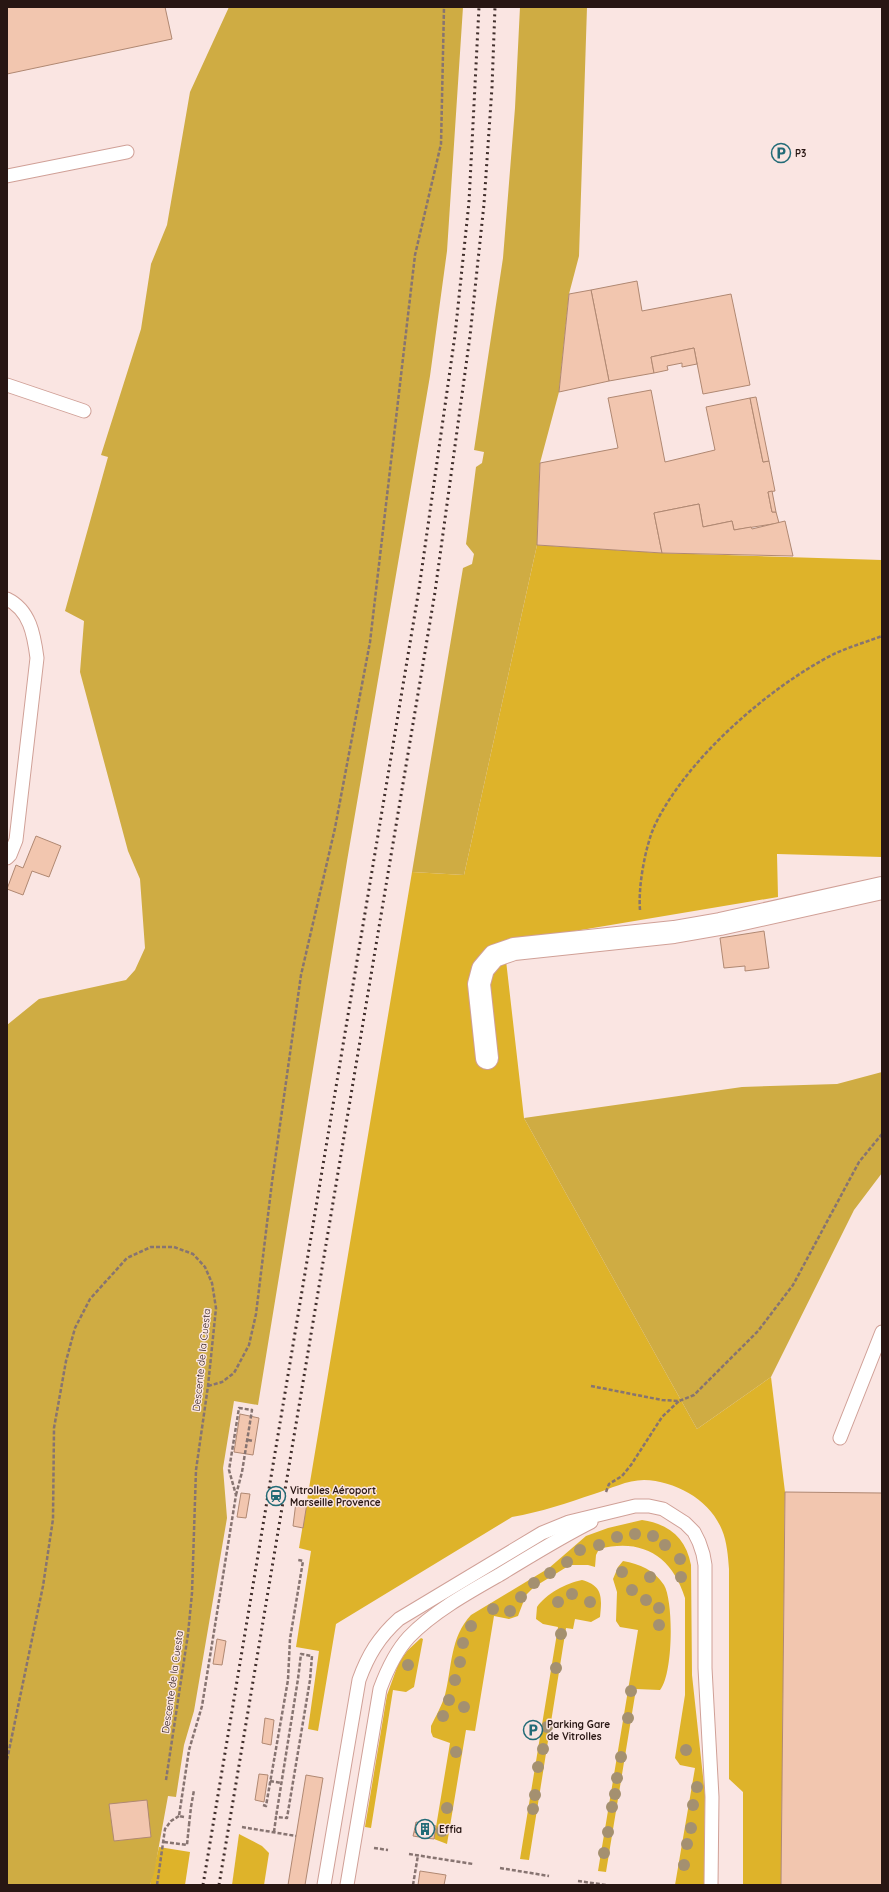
<svg xmlns="http://www.w3.org/2000/svg" width="889" height="1892" viewBox="0 0 889 1892" font-family="Quicksand,sans-serif">
  <style>
    .green { fill: #deb32a }
    .forest { fill: #cfac43 }
    .building { fill: #f2c6af; stroke: #b08872 }
    .lines { fill: none; stroke-linecap: round; stroke-linejoin: round }
    .service-casing { stroke: #d0a097; stroke-width: 15 }
    .minor-casing { stroke: #d0a097; stroke-width: 24 }
    .path { stroke: #877471; stroke-width: 2.5; stroke-dasharray: 4 2; stroke-linecap: butt }
    .service { stroke: #fff; stroke-width: 13 }
    .minor { stroke: #fff; stroke-width: 22 }
    .rail { stroke: #402e2b; stroke-width: 3; stroke-dasharray: 2 4; stroke-linecap: butt }
    .path-bridge { stroke: #877471; stroke-width: 2.5; stroke-dasharray: 4 2; stroke-linecap: butt }
    .tree { fill: #a49070 }
    .labels { text-anchor: middle; stroke-width: 3; stroke-linejoin: round; paint-order: stroke }
    .poi-label { font-size: 10px; font-weight: bold; fill: #281613; stroke: #fae5e2; text-anchor: start }
    .street-label { font-size: 10px; fill: #281613; stroke: #fae5e2 }
  </style>
  <rect width="100%" height="100%" fill="#fae5e2"/>
  <g class="green">
    <path d="M537 545 662 553 882 560V857L777 854 778 897 504 943 524 1118 697 1429 771 1377 785 1492 781 1885H743V1792L729 1779V1569C728 1556 727 1542 722 1530 710 1500 676 1481 644 1480 627 1480 610 1489 594 1494 567 1503 541 1512 512 1517L336 1624 318 1731 308 1729 319 1651 296 1647 311 1551 299 1548 412 872 464 875Z"/>
    <path d="M642 1520C669 1524 686 1538 691 1565L692 1675 705 1795 704 1885H675L695 1768 680 1765 675 1758 685 1695V1598C672 1556 642 1538 599 1549L596 1555 595 1567 588 1565H570L534 1587 526 1595 518 1616 509 1619 494 1616 475 1731 466 1730 447 1844 434 1839 450 1743 433 1737 431 1732V1726C436 1716 442 1705 445 1695 452 1668 450 1637 471 1615L549 1568 586 1536 608 1528Z"/>
    <path d="M623 1561C640 1564 654 1570 664 1585 674 1602 673 1675 660 1690L636 1689 606 1872 598 1871 638 1630 620 1627 616 1621 617 1592 613 1579 618 1567Z"/>
    <path d="M582 1580C603 1586 602 1597 600 1617L591 1622 575 1619 573 1629 566 1628 529 1860 520 1859 558 1627 543 1624 536 1619 537 1607C546 1594 566 1583 582 1580Z"/>
    <path d="M421 1638 423 1639 414 1687 406 1692 393 1690 371 1828 365 1827 387 1695 399 1662 408 1650Z"/>
    <path d="M239 1834 262 1846 269 1853 264 1885H232Z"/>
    <path d="M159 1847 190 1852 185 1885H150Z"/>
  </g>
  <g class="forest">
    <path d="M229 7H463L447 251 430 376 347 861 258 1405 234 1401 223 1468 227 1518 194 1711 184 1745 176 1797 168 1796 154 1873 150 1885H7V1025L39 999 126 980 135 970 145 948 140 879 128 851 80 672 84 621 65 611 108 457 101 455 141 329 151 264 167 225 190 92Z"/>
    <path d="M520 7H587L579 256 569 294 559 392 540 463 537 545 464 875 412 872 463 568 472 564 474 554 466 544 476 467 482 463 484 452 474 450 503 258 515 108Z"/>
    <path d="M882 1072V1173L854 1210 771 1377 697 1429 524 1118 742 1087 837 1084Z"/>
  </g>
  <g class="building">
    <path d="M7 7H165L172 39 7 74Z"/>
    <path d="M637 281 642 311 731 294 750 385 703 394 694 348 651 357 654 373 609 381 591 290Z"/>
    <path d="M591 290 609 381 559 392 569 294Z"/>
    <path d="M694 348 697 364 682 367V363L667 366 668 370 654 373 651 357Z"/>
    <path d="M651 390 665 462 715 450 706 407 750 398 763 462 769 461 775 491 768 492 772 512H776L779 523 734 530 732 521 703 527 699 504 654 513 662 553 537 545 540 463 618 448 608 398Z"/>
    <path d="M756 397 769 461 763 462 750 398Z"/>
    <path d="M772 491 776 512H772L768 492Z"/>
    <path d="M699 504 703 527 732 521 734 530 751 527 752 529 785 521 793 556 662 553 654 513Z"/>
    <path d="M36 836 61 846 49 877 32 871 23 895 7 889 16 865 23 868Z"/>
    <path d="M764 931 769 968 745 971V966L724 968 720 938Z"/>
    <path d="M240 1414 259 1418 253 1455 234 1452Z"/>
    <path d="M785 1492 882 1493V1885H781Z"/>
    <path d="M241 1493 250 1494 246 1518 237 1517Z"/>
    <path d="M296 1502 307 1503 303 1528 293 1526Z"/>
    <path d="M217 1639 226 1641 222 1665 213 1664Z"/>
    <path d="M265 1718 274 1720 271 1745 262 1743Z"/>
    <path d="M259 1774 268 1775 264 1802 255 1800Z"/>
    <path d="M306 1775 323 1778 305 1885H288Z"/>
    <path d="M147 1800 151 1837 114 1841 109 1804Z"/>
    <path d="M416 1822 436 1826 434 1839 425 1838V1834L414 1832Z"/>
    <path d="M414 1832 425 1834V1838L413 1836Z"/>
    <path d="M420 1871 446 1875 444 1885H418Z"/>
  </g>
  <g class="lines">
    <defs>
      <g id="service">
        <path d="M7 176 127 152"/>
        <path d="M7 385 84 411"/>
        <path d="M7 599C30 610 34 635 37 658L16 840 10 855 7 858"/>
        <path d="M840 1438 882 1332"/>
        <path d="M324 1885 359 1680C368 1655 379 1637 399 1619L542 1533 569 1522 635 1506H649L663 1509 685 1523 694 1532 699 1542 703 1554 705 1565V1668L712 1797 711 1885"/>
        <path d="M347 1885 380 1689C387 1670 395 1652 409 1637 433 1612 469 1592 499 1575 529 1557 559 1538 591 1522"/>
      </g>
      <path id="minor" d="M487 1058 479 984 483 969 494 956 514 949 674 932 720 924 882 888"/>
    </defs>
    <use href="#service" class="service-casing"/>
    <use href="#minor" class="minor-casing"/>
    <g class="path">
      <path d="M640 910C638 887 645 848 654 827 685 760 769 687 834 654 849 647 866 642 882 636"/>
      <path d="M208 1386 222 1382 234 1373 249 1345 256 1314 272 1182 301 975 335 828 370 642 415 255 441 144 444 7"/>
      <path d="M591 1386 662 1400 679 1401 694 1395 758 1331 793 1285 859 1162 882 1134"/>
      <path d="M248 1440 253 1441"/>
      <path d="M606 1492 609 1484 622 1476 631 1465 662 1417 679 1401"/>
      <path d="M7 1760 43 1586 53 1519 54 1428 66 1361 75 1328 90 1299 127 1258 151 1247H174L193 1254 205 1267 212 1283 216 1308 208 1386 196 1470 192 1593 188 1634 166 1780"/>
      <path d="M270 1781 281 1783"/>
      <path d="M263 1805 266 1806 288 1680 290 1639 303 1561 298 1560"/>
      <path d="M191 1807 194 1790"/>
      <path d="M184 1817 179 1816 189 1750 202 1706 236 1495 229 1470 239 1408 252 1410 242 1472 236 1495"/>
      <path d="M242 1827 296 1836"/>
      <path d="M274 1832 276 1817 287 1818 310 1680 312 1656 301 1654 298 1679 276 1817"/>
      <path d="M164 1842 187 1845 189 1825"/>
      <path d="M374 1848 388 1850"/>
      <path d="M409 1854 473 1864"/>
      <path d="M500 1868 549 1876"/>
      <path d="M578 1881 606 1885"/>
      <path d="M157 1885 165 1829 171 1821 179 1816"/>
      <path d="M413 1885 418 1855"/>
    </g>
    <use href="#service" class="service"/>
    <use href="#minor" class="minor"/>
    <g class="rail">
      <path d="M203 1885 419 589 455 335 469 202 479 7"/>
      <path d="M219 1885 435 592 470 336 484 204 492 87 495 7"/>
    </g>
    <path class="path-bridge" d="M189 1825 191 1807"/>
  </g>
  <g class="tree">
    <circle cx="635" cy="1534" r="6"/>
    <circle cx="653" cy="1536" r="6"/>
    <circle cx="617" cy="1537" r="6"/>
    <circle cx="599" cy="1545" r="6"/>
    <circle cx="665" cy="1545" r="6"/>
    <circle cx="580" cy="1550" r="6"/>
    <circle cx="680" cy="1559" r="6"/>
    <circle cx="567" cy="1562" r="6"/>
    <circle cx="622" cy="1572" r="6"/>
    <circle cx="550" cy="1573" r="6"/>
    <circle cx="650" cy="1577" r="6"/>
    <circle cx="681" cy="1577" r="6"/>
    <circle cx="534" cy="1583" r="6"/>
    <circle cx="632" cy="1590" r="6"/>
    <circle cx="572" cy="1594" r="6"/>
    <circle cx="521" cy="1597" r="6"/>
    <circle cx="646" cy="1600" r="6"/>
    <circle cx="558" cy="1602" r="6"/>
    <circle cx="590" cy="1602" r="6"/>
    <circle cx="659" cy="1608" r="6"/>
    <circle cx="493" cy="1609" r="6"/>
    <circle cx="510" cy="1611" r="6"/>
    <circle cx="659" cy="1625" r="6"/>
    <circle cx="471" cy="1626" r="6"/>
    <circle cx="561" cy="1634" r="6"/>
    <circle cx="463" cy="1643" r="6"/>
    <circle cx="460" cy="1662" r="6"/>
    <circle cx="408" cy="1665" r="6"/>
    <circle cx="556" cy="1668" r="6"/>
    <circle cx="455" cy="1680" r="6"/>
    <circle cx="631" cy="1691" r="6"/>
    <circle cx="449" cy="1700" r="6"/>
    <circle cx="464" cy="1707" r="6"/>
    <circle cx="443" cy="1716" r="6"/>
    <circle cx="628" cy="1718" r="6"/>
    <circle cx="547" cy="1727" r="6"/>
    <circle cx="543" cy="1749" r="6"/>
    <circle cx="686" cy="1750" r="6"/>
    <circle cx="456" cy="1752" r="6"/>
    <circle cx="621" cy="1757" r="6"/>
    <circle cx="538" cy="1767" r="6"/>
    <circle cx="617" cy="1778" r="6"/>
    <circle cx="697" cy="1787" r="6"/>
    <circle cx="615" cy="1794" r="6"/>
    <circle cx="535" cy="1795" r="6"/>
    <circle cx="693" cy="1805" r="6"/>
    <circle cx="612" cy="1807" r="6"/>
    <circle cx="447" cy="1808" r="6"/>
    <circle cx="533" cy="1809" r="6"/>
    <circle cx="691" cy="1828" r="6"/>
    <circle cx="442" cy="1831" r="6"/>
    <circle cx="608" cy="1832" r="6"/>
    <circle cx="687" cy="1844" r="6"/>
    <circle cx="604" cy="1853" r="6"/>
    <circle cx="684" cy="1865" r="6"/>
  </g>
  <defs>
    <symbol id="parking-ring" viewBox="-11 -11 22 22"><circle r="9.5" fill="#fae5e2" stroke="#226b77" stroke-width="1.5"/><path d="M-3.5-5.5H1a3.5 3.5 0 0 1 0 7H-1V5.5H-3.5ZM-1-3.4V-.6H.8a1.4 1.4 0 0 0 0-2.8Z" fill="#226b77"/></symbol>
    <symbol id="station-ring" viewBox="-11 -11 22 22"><circle r="9.5" fill="#fae5e2" stroke="#226b77" stroke-width="1.5"/><path d="M-3-6H3Q5-6 5-4V2Q5 4 3 4L4.5 6H3L1.5 4h-3L-3 6H-4.5L-3 4Q-5 4-5 2V-4Q-5-6-3-6ZM-3.5-4v3h7v-3ZM-3.5 1v1.5H-2V1ZM2 1v1.5H3.5V1Z" fill="#226b77"/></symbol>
    <symbol id="building-ring" viewBox="-11 -11 22 22"><circle r="9.5" fill="#fae5e2" stroke="#226b77" stroke-width="1.5"/><path d="M-4-6H4V6H1V3H-1V6H-4ZM-2.5-4.3h1.7v1.8h-1.7ZM.8-4.3h1.7v1.8H.8ZM-2.5-1h1.7V.8h-1.7ZM.8-1h1.7V.8H.8Z" fill="#226b77"/></symbol>
  </defs>
  <g fill-rule="evenodd">
    <use href="#parking-ring" x="770" y="142" width="22" height="22"/>
    <use href="#station-ring" x="265" y="1485" width="22" height="22"/>
    <use href="#parking-ring" x="522" y="1719" width="22" height="22"/>
    <use href="#building-ring" x="414" y="1818" width="22" height="22"/>
  </g>
  <g class="labels">
    <g class="poi-label">
      <text x="795" y="157">P3</text>
      <text x="290" y="1494">Vitrolles Aéroport<tspan x="290" dy="12">Marseille Provence</tspan></text>
      <text x="547" y="1728">Parking Gare<tspan x="547" dy="12">de Vitrolles</tspan></text>
      <text x="439" y="1833">Effia</text>
    </g>
    <g class="street-label">
      <text transform="translate(201 1360) rotate(-84)" y="4">Descente de la Cuesta</text>
      <text transform="translate(172 1682) rotate(-82)" y="4">Descente de la Cuesta</text>
    </g>
  </g>
  <rect width="889" height="1892" fill="none" stroke="#281613" stroke-width="16"/>
</svg>
